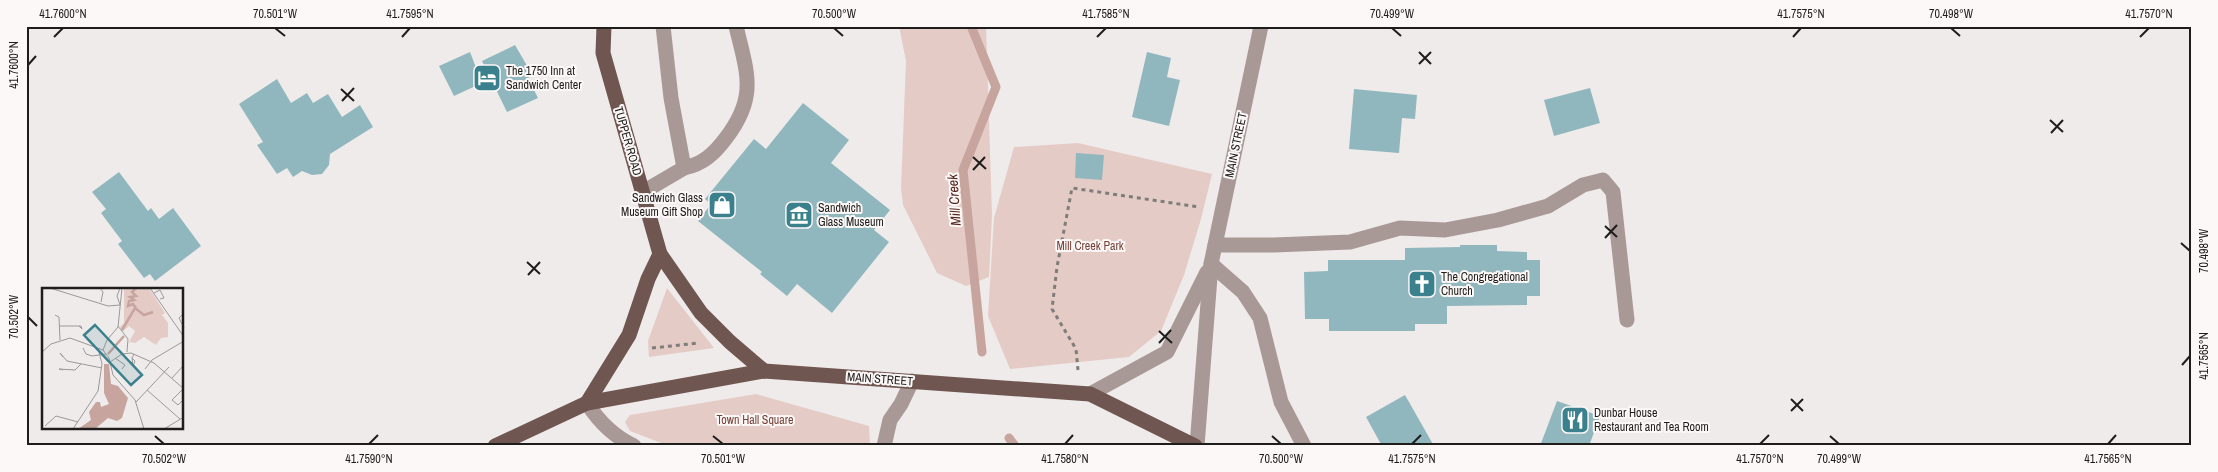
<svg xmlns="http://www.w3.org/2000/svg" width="2218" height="472" viewBox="0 0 2218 472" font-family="'Archivo Narrow',sans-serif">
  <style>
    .green { fill: #e5cbc6 }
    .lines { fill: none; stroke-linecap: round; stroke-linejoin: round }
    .stream { stroke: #c7a59e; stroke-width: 9 }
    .building { fill: #91b7be }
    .path { stroke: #7f7d7c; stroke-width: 3; stroke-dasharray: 4 4; stroke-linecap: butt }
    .minor { stroke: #a99996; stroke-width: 15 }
    .major { stroke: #705650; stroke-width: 15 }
    .ticks { fill: none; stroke: #1e1d1c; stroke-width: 2 }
    .labels { text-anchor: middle; stroke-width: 4; stroke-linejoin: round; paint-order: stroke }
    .poi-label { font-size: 12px; fill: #1e1d1c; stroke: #fcf8f7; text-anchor: start }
    .street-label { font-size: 12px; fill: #1e1d1c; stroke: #fcf8f7 }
    .park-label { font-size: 12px; fill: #754339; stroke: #fcf8f7 }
    .water-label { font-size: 14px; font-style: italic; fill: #54251c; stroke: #fcf8f7 }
    .inset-river { fill: none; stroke: #c7a59e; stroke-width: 2.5 }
    .inset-road { fill: none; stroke: #9b9998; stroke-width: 1 }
    .view { fill: #3b808d; fill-opacity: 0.15; stroke: #3b808d; stroke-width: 2.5 }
    .inset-edge { fill: none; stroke: #1e1d1c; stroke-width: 2.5 }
    .neatline { fill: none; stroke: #1e1d1c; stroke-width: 2 }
    .ticks-label { font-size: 12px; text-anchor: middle; fill: #1e1d1c }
  </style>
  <rect width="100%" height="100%" fill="#efebea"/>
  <g class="green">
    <path d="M899 26H986L992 215 989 277 966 286 937 273 903 205 901 188 906 61Z"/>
    <path d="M1078 143 1212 174 1201 219 1184 275 1161 331 1129 357 1010 369 988 316 994 218 1014 147Z"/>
    <path d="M667 288 714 348 649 357 648 341Z"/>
    <path d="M756 394 869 426 870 446H669L630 431 625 422 630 415Z"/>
  </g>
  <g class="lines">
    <g class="stream">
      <path d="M971 26 996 87 963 170 982 352"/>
      <path d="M1009 438 1015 446"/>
    </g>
  </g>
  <g class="building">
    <path d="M515 45 533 76 528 78 538 98 507 112 482 61Z"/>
    <path d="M470 52 482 83 454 96 439 66Z"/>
    <path d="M1147 52 1171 58 1167 77 1180 80 1169 126 1132 117Z"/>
    <path d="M277 79 291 103 307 93 313 103 328 94 342 117 360 105 373 127 330 154 329 165 322 174 312 175 302 171 293 177 287 168 277 174 257 145 263 142 239 104Z"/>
    <path d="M1590 88 1600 123 1554 136 1544 100Z"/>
    <path d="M1354 89 1417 95 1415 119 1402 118 1399 153 1349 149Z"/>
    <path d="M803 103 849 140 831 163 890 210 874 230 889 242 832 313 797 284 787 296 760 274 762 272 698 221 711 204 705 199 754 139 766 149Z"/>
    <path d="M1076 153 1104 155 1102 180 1075 178Z"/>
    <path d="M119 172 148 211 151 208 159 219 173 208 201 246 155 281 150 274 144 278 118 244 122 241 101 213 106 209 92 192Z"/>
    <path d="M1460 245H1497V251L1527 252V260H1540V296H1527V305L1447 306V324H1415V331H1329V319H1305L1304 272 1328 271V260H1405V248L1460 247Z"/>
    <path d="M1405 395 1434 446H1382L1366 417Z"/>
    <path d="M1557 401 1600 416 1589 446H1540Z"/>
  </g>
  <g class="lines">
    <g class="path">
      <path d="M652 348 699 343"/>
      <path d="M1078 370 1076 349 1052 309 1057 267 1072 188 1199 207"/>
    </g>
    <g class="minor">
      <path d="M663 26 671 98 684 168C703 164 714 154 726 138 758 96 747 73 736 26"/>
      <path d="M643 192 684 168"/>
      <path d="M1215 245H1274L1350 242 1400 228 1445 230 1498 220 1548 206 1583 185 1603 180 1613 192 1627 320"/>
      <path d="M1211 264 1243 292 1260 318 1281 402 1304 446"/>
      <path d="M1090 394 1167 352 1207 272"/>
      <path d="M587 403C599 422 613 436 634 446"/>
      <path d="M884 446 890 420 901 404 912 381"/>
      <path d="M1197 446 1211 264 1261 26"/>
    </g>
    <g class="major">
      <path d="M604 26 603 53 660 254 701 313 730 342 764 371"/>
      <path d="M587 403 629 335 648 279 660 254"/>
      <path d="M495 446 587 403 764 371 1090 394 1195 446"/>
    </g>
  </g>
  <path class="ticks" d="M275 28 285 36M834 28 843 36M1392 28 1401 36M1951 28 1960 36M54 37 63 28M402 37 410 28M1097 37 1106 28M1793 37 1801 28M2140 37 2149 28M1419 52 1431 64M1419 64 1431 52M28 65 36 56M341 89 354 101M342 101 354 88M2050 120 2063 132M2051 133 2063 120M973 157 986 169M973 170 985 157M1605 226 1617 237M1605 238 1617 225M2181 243 2190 251M527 262 540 274M528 275 540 262M28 317 37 326M1159 331 1172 343M1159 343 1171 330M2182 365 2190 356M1791 399 1803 411M1791 411 1803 399M155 436 164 444M713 436 723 444M1272 436 1281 444M1830 436 1839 444M369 444 378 435M1065 444 1073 435M1412 444 1421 435M1760 444 1769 435M2108 444 2116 435"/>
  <defs>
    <symbol id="hotel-square" viewBox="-11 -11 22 22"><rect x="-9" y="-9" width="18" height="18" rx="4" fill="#3b808d" stroke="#fcf8f7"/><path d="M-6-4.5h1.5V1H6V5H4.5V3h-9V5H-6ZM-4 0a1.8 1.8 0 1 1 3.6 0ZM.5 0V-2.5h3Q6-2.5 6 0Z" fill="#fff"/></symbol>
    <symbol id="shop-square" viewBox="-11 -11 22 22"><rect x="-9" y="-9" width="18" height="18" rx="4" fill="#3b808d" stroke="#fcf8f7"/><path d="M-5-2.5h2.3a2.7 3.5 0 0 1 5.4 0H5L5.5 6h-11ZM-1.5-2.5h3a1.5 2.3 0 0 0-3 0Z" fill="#fff"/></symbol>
    <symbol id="museum-square" viewBox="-11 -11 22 22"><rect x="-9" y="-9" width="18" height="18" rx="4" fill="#3b808d" stroke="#fcf8f7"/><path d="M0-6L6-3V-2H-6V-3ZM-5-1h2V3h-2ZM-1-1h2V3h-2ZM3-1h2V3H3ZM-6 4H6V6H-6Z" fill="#fff"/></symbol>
    <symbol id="church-square" viewBox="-11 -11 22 22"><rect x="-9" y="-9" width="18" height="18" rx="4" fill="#3b808d" stroke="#fcf8f7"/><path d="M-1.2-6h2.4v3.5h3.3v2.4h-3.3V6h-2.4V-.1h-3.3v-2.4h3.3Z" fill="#fff"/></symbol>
    <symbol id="restaurant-square" viewBox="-11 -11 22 22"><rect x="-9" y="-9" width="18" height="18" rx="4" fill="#3b808d" stroke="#fcf8f7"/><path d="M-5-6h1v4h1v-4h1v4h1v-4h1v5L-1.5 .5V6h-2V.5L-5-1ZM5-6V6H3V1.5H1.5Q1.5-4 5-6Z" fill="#fff"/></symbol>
  </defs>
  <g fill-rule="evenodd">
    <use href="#hotel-square" x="471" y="62" width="32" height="32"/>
    <use href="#shop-square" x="706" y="189" width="32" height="32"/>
    <use href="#museum-square" x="783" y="199" width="32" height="32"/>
    <use href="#church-square" x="1406" y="268" width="32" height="32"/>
    <use href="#restaurant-square" x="1559" y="404" width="32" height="32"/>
  </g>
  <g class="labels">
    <g class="poi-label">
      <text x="506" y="75">The 1750 Inn at<tspan x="506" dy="14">Sandwich Center</tspan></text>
      <text x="703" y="202" text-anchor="end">Sandwich Glass<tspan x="703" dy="14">Museum Gift Shop</tspan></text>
      <text x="818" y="212">Sandwich<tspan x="818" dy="14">Glass Museum</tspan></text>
      <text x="1441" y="281">The Congregational<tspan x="1441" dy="14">Church</tspan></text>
      <text x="1594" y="417">Dunbar House<tspan x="1594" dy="14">Restaurant and Tea Room</tspan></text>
    </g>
    <g class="street-label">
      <text transform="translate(628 141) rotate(74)" y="4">TUPPER ROAD</text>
      <text transform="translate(1236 145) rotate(-78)" y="4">MAIN STREET</text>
      <text transform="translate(880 379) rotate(4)" y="4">MAIN STREET</text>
    </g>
    <g class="park-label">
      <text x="1090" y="250">Mill Creek Park</text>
      <text x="755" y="424">Town Hall Square</text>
    </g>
    <g class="water-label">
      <text transform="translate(954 200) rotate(-94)" y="5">Mill Creek</text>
    </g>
  </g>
  <g transform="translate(42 288)">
    <rect width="141" height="141" fill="#efebea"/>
    <path d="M82 0H107L123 25 120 27 126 35V49L119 50 114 57 102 49 93 55 87 54 93 43 87 38 81 43 78 39 82 35Z" fill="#e5cbc6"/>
    <path d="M62 76H67L69 96 76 98 86 110 80 130 75 133 66 130 53 141H36L49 132 47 124 54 114H58L59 119 67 116 62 105Z" fill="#c7a59e"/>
    <path class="inset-river" d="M94 0 90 4 94 8 88 9 92 12 87 13 86 18 91 16 94 20M80 42 93 20 102 27 111 24M66 66 82 48"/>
    <path class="inset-road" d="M8 0 66 18 78 17 75 8 78 0M58 0 61 4 59 14M108 0 142 49M112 5 118 2 122 10 118 11M142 25 137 30 142 40M13 27 17 29 18 52M18 38H39L40 41 37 38M76 38 86 51 85 64M41 60 44 66 50 68 64 66M61 62 65 52 76 39 80 0M0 64 9 56 28 50 61 62 67 70 71 87 93 112 102 141M21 69 18 65 25 73 60 80M73 70 83 77 80 81M90 70 93 73 91 78 90 70 92 66M68 74 80 66 89 65 112 75 142 101M103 81 110 72 142 53M21 82 17 81 33 82 39 76M130 90 142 77M141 101 130 112 136 117 142 111M105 102 138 131M94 114 127 79M3 138 14 128 36 134M31 141 56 103 60 76 56 60M122 141 142 129"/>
    <path class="view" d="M53 37 100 87 89 97 42 47Z"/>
    <rect width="141" height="141" class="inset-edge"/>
  </g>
  <rect width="2218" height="472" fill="none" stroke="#fcf8f7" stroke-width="55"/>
  <rect x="28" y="28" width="2162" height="416" class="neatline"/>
  <g class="ticks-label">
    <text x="63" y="18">41.7600°N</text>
    <text x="275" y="18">70.501°W</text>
    <text x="410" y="18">41.7595°N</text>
    <text x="834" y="18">70.500°W</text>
    <text x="1106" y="18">41.7585°N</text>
    <text x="1392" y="18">70.499°W</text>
    <text x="1801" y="18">41.7575°N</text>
    <text x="1951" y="18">70.498°W</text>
    <text x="2149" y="18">41.7570°N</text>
    <text transform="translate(14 65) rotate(-90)" y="4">41.7600°N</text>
    <text transform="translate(2204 251) rotate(-90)" y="4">70.498°W</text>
    <text transform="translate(14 317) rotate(-90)" y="4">70.502°W</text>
    <text transform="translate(2204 356) rotate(-90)" y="4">41.7565°N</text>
    <text x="164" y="463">70.502°W</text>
    <text x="369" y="463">41.7590°N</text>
    <text x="723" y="463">70.501°W</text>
    <text x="1065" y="463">41.7580°N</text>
    <text x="1281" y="463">70.500°W</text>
    <text x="1412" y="463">41.7575°N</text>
    <text x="1760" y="463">41.7570°N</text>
    <text x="1839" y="463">70.499°W</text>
    <text x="2108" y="463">41.7565°N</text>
  </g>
</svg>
